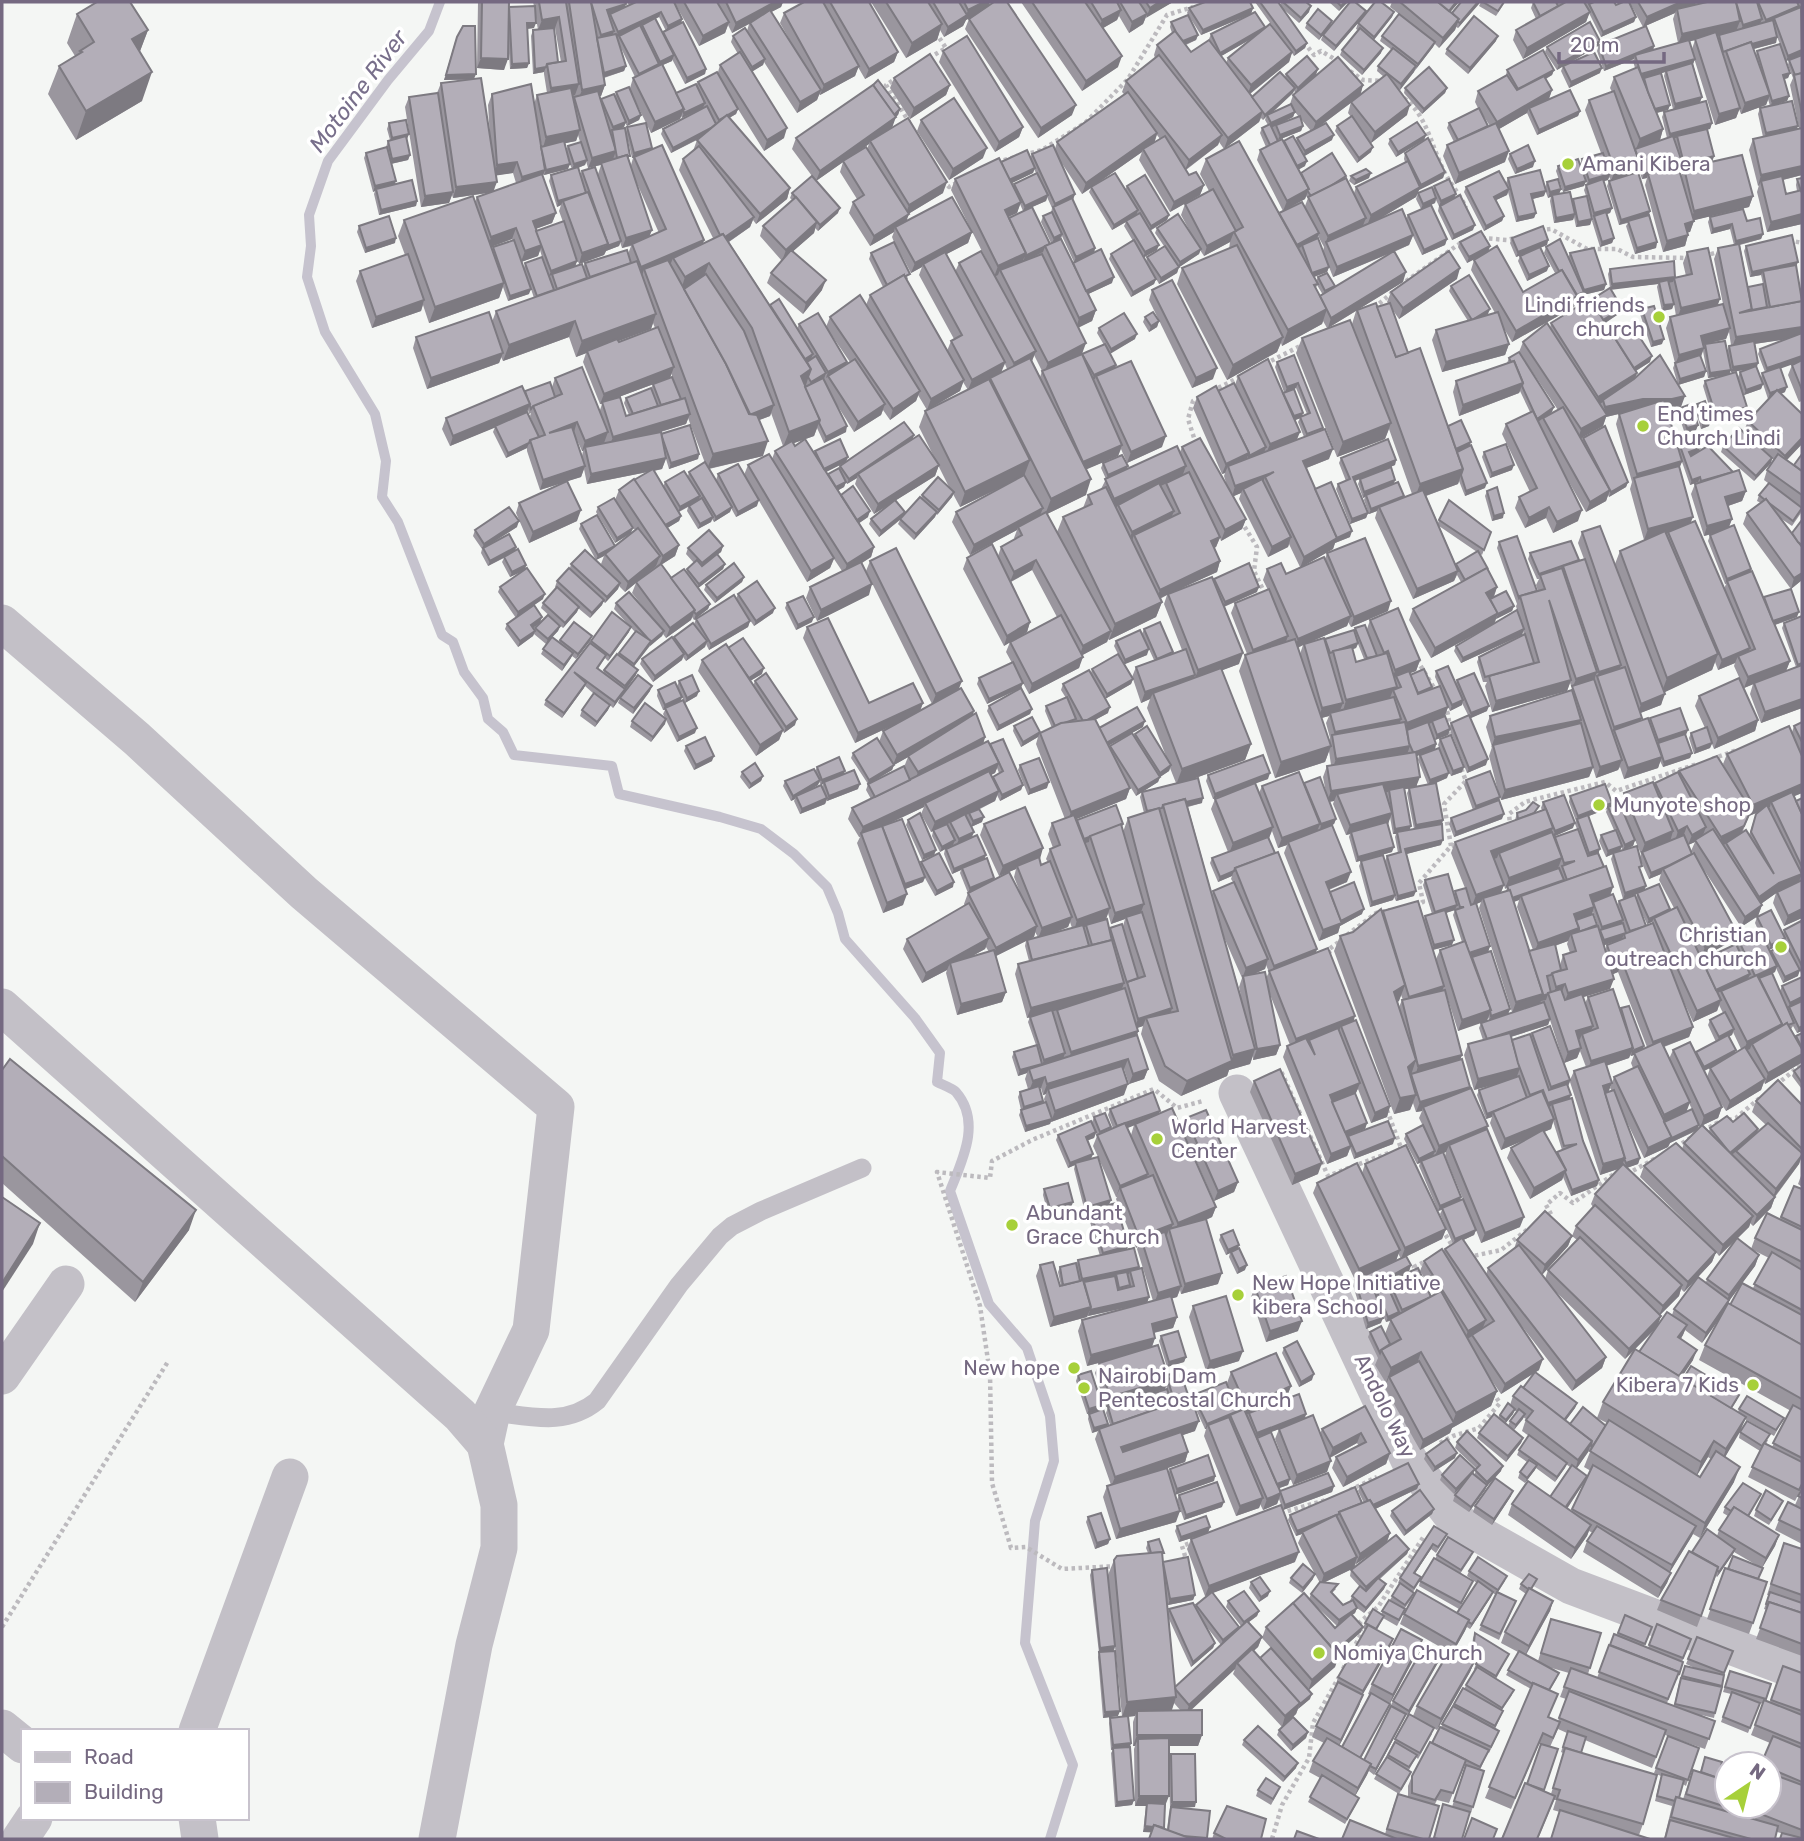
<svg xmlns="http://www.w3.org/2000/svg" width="1804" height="1841" viewBox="0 0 1804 1841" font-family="Rubik,sans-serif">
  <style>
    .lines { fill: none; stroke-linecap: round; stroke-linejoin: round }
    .stream { stroke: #c6c3ce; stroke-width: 10 }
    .path { stroke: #bcbabe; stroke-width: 4.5; stroke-dasharray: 3.5 3.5; stroke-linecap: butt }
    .lane { stroke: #c3c0c7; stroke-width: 19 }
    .street { stroke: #c3c0c7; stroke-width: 37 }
    .wall { fill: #9a969e; fill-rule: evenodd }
    .shaded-wall { fill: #7d7a81 }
    .building { fill: #b3aeb8; stroke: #7d7a81; stroke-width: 2 }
    .poi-dot { fill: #a7d03a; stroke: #fff; stroke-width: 2.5 }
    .labels { text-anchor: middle; stroke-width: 7; stroke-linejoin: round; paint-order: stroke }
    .poi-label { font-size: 21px; fill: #756981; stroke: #fff; text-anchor: start }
    .street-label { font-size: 21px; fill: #756981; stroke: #fff }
    .water-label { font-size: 23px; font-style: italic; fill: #786f8b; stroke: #fff }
  </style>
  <rect width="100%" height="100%" fill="#f4f6f4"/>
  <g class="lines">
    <path class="stream" d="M440 2 429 31 388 80 328 161 309 215 311 246 307 277 325 332 375 414 386 461 382 497 398 522 442 635 453 642 464 672 483 698 488 719 503 732 514 755 612 766 619 794 720 817 761 829 794 854 827 887 838 913 845 939 915 1018 940 1053 937 1082C943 1085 952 1088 956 1092 982 1122 962 1161 950 1191L989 1304 1027 1348 1050 1416 1054 1461 1035 1521 1025 1643 1073 1765 1050 1839"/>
    <g class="path">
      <path d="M1304 42 1314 55 1321 51 1338 61"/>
      <path d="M929 58 946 48 936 33"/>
      <path d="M1350 71 1363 80 1383 81"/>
      <path d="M898 77 886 85 909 122"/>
      <path d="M1404 98C1428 116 1432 150 1446 175 1452 186 1461 196 1466 208"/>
      <path d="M997 162 1042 150 1085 123 1128 79 1167 15 1193 7"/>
      <path d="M944 180 949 187 958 182"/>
      <path d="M1540 230 1551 229 1587 249H1617L1633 257 1688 258"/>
      <path d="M1482 238 1507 240 1515 238"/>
      <path d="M1789 240 1802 243"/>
      <path d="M1704 256 1722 251"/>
      <path d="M1406 281 1462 242"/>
      <path d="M1374 308 1394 291"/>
      <path d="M1265 364 1304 344"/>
      <path d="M1212 391 1242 376"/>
      <path d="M1196 444 1188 419 1193 401 1201 397"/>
      <path d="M1241 521 1257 547 1254 571 1266 596"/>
      <path d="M1417 660 1436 691"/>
      <path d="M1444 705C1451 716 1448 727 1451 740"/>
      <path d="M1712 759 1737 750"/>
      <path d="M1507 825 1510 824 1509 814 1525 802 1536 799 1605 782 1616 791 1697 764"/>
      <path d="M1451 846 1444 804 1466 781 1461 768"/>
      <path d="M1415 904 1423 902 1419 883 1451 846 1460 843"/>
      <path d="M1347 935 1376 913 1390 910"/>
      <path d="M1330 954 1328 950 1340 941"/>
      <path d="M1276 1074 1281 1071 1328 1176 1391 1152"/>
      <path d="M1776 1085 1802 1064"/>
      <path d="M1387 1110 1401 1148 1399 1149"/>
      <path d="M1703 1131 1717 1123 1736 1118 1761 1097"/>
      <path d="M1676 1147 1692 1137"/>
      <path d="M1627 1174 1656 1158"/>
      <path d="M1547 1216H1552L1546 1205 1560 1193 1573 1203 1614 1174H1619"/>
      <path d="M1442 1229 1453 1247 1451 1248"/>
      <path d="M1469 1253 1473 1256 1501 1250 1528 1229"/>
      <path d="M1418 1273 1414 1267 1428 1260"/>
      <path d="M1440 1443 1453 1436 1479 1428 1500 1403 1493 1393"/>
      <path d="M1350 1490 1377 1477"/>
      <path d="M1281 1513 1326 1500"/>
      <path d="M1182 1559H1186L1182 1546 1193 1542"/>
      <path d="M1117 1566 1062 1569 1026 1547 1011 1548 992 1483 990 1374 980 1306 937 1172 990 1178 992 1161 1032 1140 1154 1089 1177 1108 1203 1101"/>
      <path d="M2 1627 169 1360"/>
      <path d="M1343 1669 1361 1634 1360 1622 1378 1607 1424 1536"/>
      <path d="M1272 1839 1282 1805 1309 1758 1313 1723 1339 1677"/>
    </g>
    <path class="lane" d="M492 1412C530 1416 565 1427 597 1401L679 1285 720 1236 732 1226 761 1211 862 1168"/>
    <g class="street">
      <path d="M2 623 137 739 304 893 556 1107 531 1330 492 1412 485 1444 499 1505V1548L474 1645 437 1839"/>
      <path d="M2 1007 460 1415 485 1444"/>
      <path d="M1237 1093 1409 1460 1456 1521 1571 1586 1802 1673"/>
      <path d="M2 1376 66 1284"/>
      <path d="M2 1728 23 1745"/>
      <path d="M197 1731 290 1477"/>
      <path d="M197 1818 200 1839"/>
      <path d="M20 1839 34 1818"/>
    </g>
  </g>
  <g class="wall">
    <path d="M478 2H509V7L534 6 533 2H625V7L629 5 627 2H674L682 19 681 23 706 69 705 74 685 84 672 59V61L663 65 676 93 696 85 698 82 718 72 720 65 738 54 731 42 733 36 747 31 749 24 732 33 728 25 725 33 699 46 674 2H783L781 7 771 12 792 44 780 23 784 13 804 2H869L898 52 894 62 865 79 858 67 855 76 820 95 819 94 817 100 797 113 764 62 763 65 752 71 784 138 764 151 738 109 736 114 729 118 790 188 787 199 756 224 753 220 750 227 729 242 770 305 797 329 799 324 826 327 830 317 866 305 870 295 883 287 869 259 871 253 894 242 892 237 894 232 870 246 849 213 853 202 857 199 840 172 843 162 816 181 838 213 818 231 815 228 814 233 793 251 822 290 803 314 767 283 771 273 782 261 760 236 763 226 792 200 790 198 792 193 812 176 792 149 796 138 900 109 898 115 895 117 892 127 943 193 908 214 906 221 972 232 968 243 946 254 955 272 959 263 990 267 951 190 955 179 1001 162 1030 158 1032 154 1055 149 1057 142 1125 95 1122 92 1126 81 1155 58 1154 55 1157 45 1172 33 1170 27 1171 22 1198 35 1196 40 1186 45 1191 52 1212 45 1209 39 1211 34 1264 29 1278 34 1255 2H1278L1280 5 1282 2H1306L1309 12 1299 23 1282 8 1307 43 1305 48 1294 56 1292 53 1289 62 1250 94 1252 97 1285 77 1286 74 1318 69 1296 93 1294 91 1293 93 1272 113 1290 104 1293 95 1363 85 1360 96 1320 126 1332 140 1304 156 1305 166 1298 169 1301 173 1346 176 1345 179 1354 193 1356 187 1405 162 1404 159 1405 153 1445 172 1443 178 1419 190 1416 197 1381 218 1406 219 1408 215 1421 209 1416 199 1418 193 1433 189 1434 186 1454 198 1473 230 1452 240 1438 211 1439 206 1436 200 1435 203 1425 208 1447 239 1445 245 1422 255 1413 236 1409 245 1394 252 1403 282 1359 309 1377 307 1388 303 1387 302 1391 292 1457 279 1399 319 1392 309 1408 353 1448 426 1470 445 1485 488 1465 496 1459 481 1458 484 1426 496 1438 523 1439 520 1491 532 1482 555 1479 553 1497 587 1494 597 1514 606 1512 611 1496 619 1494 624 1431 658 1409 620 1413 609 1461 582 1457 575 1454 581 1413 599 1375 518 1377 511 1369 514 1364 500 1365 497 1363 498 1358 484 1360 479 1395 480 1394 484 1403 498 1412 494 1389 429 1385 439 1337 457 1296 353 1302 338 1327 328 1323 321 1322 324 1282 346 1281 343 1277 352 1227 380 1177 284 1182 268 1229 249 1230 242 1204 256 1200 250 1199 254 1179 267 1177 273 1159 284 1154 275 1156 279 1154 284 1131 297 1109 259 1111 254 1133 241 1124 226 1126 222 1112 230 1089 192 1091 188 1082 194 1061 162 1075 194 1073 200 1095 248 1094 253 1112 283 1088 294 1096 310 1092 321 1078 327 1082 354 1104 345 1097 333 1099 328 1135 339 1110 353 1115 368 1162 447 1127 463 1121 449 1118 456 1086 469V495L1047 514 1057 532 1063 517 1083 508 1088 495 1101 489 1106 479 1101 468 1103 463 1127 469 1180 452 1182 447 1227 486 1224 476 1225 473 1222 474 1193 408 1197 397 1235 385 1238 376 1284 392 1275 367 1277 362 1294 355 1322 430 1329 459 1306 468 1315 489 1350 537 1335 543 1333 549 1301 567 1325 559 1327 553 1388 611 1351 627 1348 622 1347 626 1312 641 1325 640 1354 631 1355 628 1367 629 1370 620 1420 660 1416 671 1410 673V675L1432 687 1431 689 1439 686 1435 677 1436 671 1456 683 1457 680 1487 711 1470 718 1486 765 1467 773 1450 730 1448 735 1435 740 1436 744 1435 749 1447 778 1434 784 1443 820 1442 824 1441 845 1406 854 1414 896 1396 901 1394 897 1393 900 1370 907 1359 866 1361 861H1385L1387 856 1398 853 1395 837 1396 834H1393L1390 817 1388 824 1392 852 1356 862 1349 837 1350 834 1346 835 1333 804 1334 801 1329 802 1336 819 1334 824 1332 825 1347 882 1329 890 1330 892 1362 914 1340 926 1338 933 1319 941 1284 853 1287 845 1278 848 1272 831 1269 838 1316 953 1354 1021 1390 1106 1387 1117 1371 1123 1358 1089 1355 1094 1367 1123 1365 1129 1347 1136 1348 1138V1136L1393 1144 1354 1159 1350 1148 1347 1156 1327 1164 1283 1057 1287 1046 1290 1045 1269 992 1280 1045 1276 1055 1253 1060V1056L1250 1064 1229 1070 1227 1076 1181 1096 1159 1081 1141 1034 1143 1026 1137 1028 1138 1031 1137 1036 1148 1069 1144 1079 1129 1084 1124 1069V1095L1051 1122V1121L1050 1124 1025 1132 1019 1115 1021 1110 1018 1097 1020 1092 1028 1089 1025 1079 1027 1073 1018 1076 1012 1057 1014 1052 1036 1045 1028 1022 1030 1017 1027 1018 1015 974 1018 964 1029 961 1025 946 1026 941 996 956 1006 992 1002 1002 957 1015 946 973 947 970 922 983 903 949 907 939 965 906 964 904 968 893 960 873 961 870 952 874 944 854 945 849 940 852 932 836 933 831 931 832 921 814 924 807 884 826 920 864 921 862 953 887 935 896 925 878 923 882 905 889 903 905 883 913 857 843 860 837H859L848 819 852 808 871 799 866 790 868 784 851 758 853 753 879 742 883 731 898 723 855 743 803 638 807 627 869 703H923L920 711 932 704 866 571 870 561 959 688 985 737 983 744 1023 785 1021 790 1000 801 997 795 995 801 980 809 982 822 971 827 972 837 985 859 994 878V880L1009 872 999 876 980 835 984 824 1040 859 1041 865 1048 862 1046 859 1050 849 1053 848 1048 834 1052 823 1065 819 1036 744 1038 737 1021 747 1013 731 1014 726 1040 733 1052 728 1045 711 1046 706 1066 698 1061 690 1063 684 1091 673 1092 669 1118 654 1114 646 1116 641 1147 655 1124 664 1132 677 1136 667 1154 660 1142 634 1144 629 1172 654 1182 650 1164 604 1167 595 1160 599 1162 602 1156 617 1109 640 1108 639 1107 642 1082 655 1079 668 1029 694 1023 683 987 704 977 684 979 678 1012 663 1006 652 1010 642 1004 646 963 569 967 558 998 556 1001 547 1015 539 1014 538 1017 530 970 555 952 522 956 512 1004 486 960 507 953 494 952 497 937 515 936 514 935 517 914 540 898 524 900 520 879 537 869 524 871 519 889 505 874 514 855 484 857 478 847 484 846 482 844 487 838 490 841 495 868 517 859 523 874 547 871 557 862 563 869 595 817 621 806 598 810 587 842 571 834 559 830 568 807 582 755 494 757 506 736 517 731 508 730 512 714 522 712 519 711 522 698 529 687 511 688 507 679 512 681 516 679 521 667 528 679 545 675 556 661 565 671 578 686 572 687 569 694 563 686 554 688 548 723 546 721 552 718 554 725 564 723 569 698 588 710 604 708 609 694 620 692 617 691 620 666 638 663 634 662 636 649 646 633 667 636 675 613 708 610 705 608 710 595 727 580 716 582 710 594 694 585 686 562 718 544 705 546 700 591 641 629 632 608 661 605 658 598 669 603 673 604 670 618 655 635 632 614 609 616 603 644 608 632 593 636 583 625 592 619 586 618 589 605 603 603 601 602 605 590 618 578 608 577 612 563 628 541 608 543 603 556 588 555 587 557 581 570 568 571 564 607 571 601 564 604 556 596 560 579 529 581 524 615 546 630 534 615 543 596 512 598 507 615 500 619 490 648 472 587 484 584 469 581 477 567 481 577 521 529 543 516 513 519 503 562 483 540 490 527 451V448L506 458 493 432 495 427 450 446 442 429 446 418 525 392 552 387 555 378 600 410 602 404H600L583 362 586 353 576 357 569 337 503 361 501 357 499 363 427 389 413 348 416 337 492 322 496 311 534 298 524 268 525 263 542 257 540 250 538 256 521 262 529 294 508 301 503 287 499 298 429 323 423 305 421 311 372 328 356 281 360 271 405 255 398 236 404 220 475 202 477 197 488 193 453 198 452 195 449 203 421 207 405 107 409 97 437 93 441 83 467 80H444L455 42 474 78 490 138 488 105 492 94 534 104 537 95 547 93 544 74V72L533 74 531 36 533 30H538L535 12 534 28 527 29 529 63 527 68 510 69 508 37 504 70 477 68ZM659 17 666 31 663 34 655 19ZM552 28H555L561 62H558ZM1253 38 1228 58 1226 63 1221 56ZM621 48 635 77 633 78 630 88 616 92 615 96 601 99V101L599 96H601L605 85 604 78 624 71 626 66ZM631 92 646 123 627 127 626 132 620 129 624 127 625 123 627 126 639 120 641 115ZM699 110 663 129 661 134 671 153 697 140 693 151 683 159 679 170 713 238 703 244 704 240 652 148 646 123 651 133 680 119 681 116 682 118ZM1295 112 1299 117 1278 125 1293 117ZM1266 117 1265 120 1268 125 1262 128 1260 133 1266 147 1260 150 1257 160 1283 211 1305 199 1306 196 1308 198 1305 206 1279 213 1206 159 1200 174 1209 191 1185 204 1181 215 1193 237 1157 228 1155 233 1164 246 1147 257 1146 262 1143 257 1157 250 1150 231 1167 220 1169 215 1127 186 1125 190 1096 184 1142 152 1139 160 1170 212 1200 195 1204 185 1189 175 1186 170 1218 145 1219 142 1224 149 1259 122 1261 118 1263 120ZM1301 119 1311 131 1297 138 1296 141H1284L1278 140 1301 131 1303 126ZM537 124 542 147H541ZM578 135 580 142 568 146 566 150 565 143 576 141ZM1157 135 1160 139 1154 143ZM627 137 632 158H633L631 165 629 159ZM869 144 867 149 849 158ZM586 161 588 168 601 165 598 174 582 171 580 175 578 168 585 165ZM569 162 572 169 551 175 549 181 557 207 561 205 559 211 563 222 536 231V229L552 223 556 213 543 176V174L544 175 568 169ZM1034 169 1036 173 1014 184 1013 187 1011 183 1033 173ZM513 173 516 183 494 191 496 175ZM635 179 659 233 649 236 652 230ZM1047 197 1052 208 1051 213 1043 216 1041 222 1051 243 1050 244 1008 217 1017 213 1020 204 1023 211 1046 201ZM1062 236 1074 262 1073 263 1061 239ZM1318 236 1324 247 1323 251 1317 239ZM512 239 513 241 493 247 492 249 491 247ZM620 242 622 248 631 246 628 254 585 263 583 267 575 266 577 261 573 249 579 264 604 255 606 251 619 246ZM895 243 911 273 922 267 919 275 954 339 951 341 947 351 906 280 908 279ZM1391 253 1334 288 1318 277 1316 281 1314 277 1327 272 1329 267 1333 277ZM1317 285 1323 295 1320 296 1316 288ZM1356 311 1352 324 1328 328ZM653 323 655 328 619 342 618 341 651 329ZM830 333 850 362 846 365 847 362ZM1034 355 1042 371 1040 377 1032 361ZM1005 364 1007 369 1001 372ZM671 373 681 399 653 384 651 389 626 398 624 403 629 415 626 416 613 399 670 378ZM963 382 968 390 925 411 919 427 950 489 922 495 921 498 904 515 905 512 896 500 935 476 939 465 912 440 914 435 846 462 815 451 814 453 795 446 794 443 814 436 817 428 824 443 846 432 837 405 854 432 881 415 883 410 890 420 916 401 918 395 927 410 960 391ZM1296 388 1307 414 1302 416 1303 413 1294 389ZM528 410 529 414 531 413 530 416 535 430 527 412ZM771 413 783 446 775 451 772 459 748 465 744 475 718 474 716 480 721 489 709 469 763 456 759 420 770 416ZM688 418 705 463 689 472 688 476 665 482 663 487 654 471 662 469 666 459 669 469 698 459 699 454 661 435V432L686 424ZM1300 418 1298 422 1304 437 1297 439 1295 420ZM576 438 582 451H583L582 456ZM846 462 840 466 839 469 828 474 826 472ZM1241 493 1239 499 1268 557 1288 547 1289 544 1300 567 1286 574 1267 569 1263 580 1268 590 1235 603 1231 613 1247 654 1245 655 1239 671 1275 778 1325 762 1329 751 1331 765 1327 766 1323 777 1326 793 1304 784 1262 786 1259 793 1255 783 1268 779 1208 775 1206 781 1213 799 1224 795 1215 799 1211 809 1228 852 1212 858 1210 863 1218 882 1232 876 1231 879 1233 882 1213 891 1212 894 1188 807 1202 803 1190 780 1245 760 1251 744 1222 670 1239 664 1224 607 1257 592 1214 580 1181 588 1217 572 1220 561 1214 548 1216 547 1220 538 1221 541 1242 529 1246 519 1233 496ZM622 510 635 530 631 533ZM1439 526 1477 552 1456 565ZM1032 570 1057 617 1016 639 1027 632 1030 622 1011 582ZM1358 644 1364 659 1356 662 1352 649 1356 648ZM1303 645 1300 654 1298 648ZM1133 679 1141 703 1150 699 1147 708 1166 756 1135 734 1134 736 1110 746 1109 748 1108 746 1143 727 1099 728 1095 720 1108 713 1105 699 1131 684ZM1462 703 1468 715 1451 723 1450 727 1445 716 1448 707 1450 711 1462 705ZM1329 716 1326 723 1330 738 1329 742 1321 718ZM1419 755 1418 760 1428 785 1417 787 1416 756ZM908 757 904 767 868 784 892 770 894 765ZM997 768 999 773 992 777 991 775 995 773ZM1170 768 1176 783 1142 792 1158 782 1160 777 1169 771ZM1125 778 1136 796 1142 792 1140 797 1144 813 1128 818 1123 832 1122 827 1077 820V821L1076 819 1126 799 1130 788ZM1404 789H1409L1407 793 1414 829H1410ZM1016 869 1014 877 1020 892 1009 872ZM1108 913 1111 924 1125 919 1123 926 1110 928 1109 930 1100 921 1106 919ZM1070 922 1072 928 1051 934 1068 927ZM1035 932 1038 937 1028 940 1034 937ZM1223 935 1242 978 1239 987 1241 996ZM986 947 989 952 970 957 985 949ZM1266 965 1269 972 1266 978 1252 975 1265 969ZM1040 1088H1041L1043 1095 1046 1094 1044 1099 1045 1103H1042L1043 1101Z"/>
    <path d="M871 2H990L989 6 1072 115 1038 138 965 29 969 19 973 16 966 20 963 26 944 37 940 30 937 40 906 58Z"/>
    <path d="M1021 2H1173L1146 17 1143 24 1129 33 1119 16 1117 20 1103 28 1118 67 1082 91Z"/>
    <path d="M1329 2H1348L1339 11Z"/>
    <path d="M1392 2H1459L1450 12 1452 13 1461 2H1480L1458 28 1456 27 1455 30 1439 48 1435 44 1433 47 1400 90 1407 115 1371 143V152L1357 163 1335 131 1337 126 1351 117 1348 113 1351 102 1384 77 1377 71 1378 66 1392 50 1380 41 1382 36 1399 14 1390 7Z"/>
    <path d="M1481 2H1505L1496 16 1479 6Z"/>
    <path d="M1533 2H1614L1616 5 1623 2H1629L1630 3V2H1802V6L1798 9 1801 7 1802 10V175L1783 180 1786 194 1797 191 1796 185 1797 179 1802 178V224L1767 232 1757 192 1759 185 1758 186 1749 150 1753 139 1763 137 1758 114 1760 108 1770 106 1768 99 1766 105 1741 114 1739 109 1736 118 1715 125 1693 55 1695 59 1693 64 1702 97 1700 102 1692 105 1706 101 1712 123 1710 129H1707L1714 156 1712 162 1708 163 1742 155 1753 196 1749 207 1694 220 1690 232H1688V235L1685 246 1663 252 1645 185 1647 178 1642 179 1638 167 1636 172 1626 175 1638 172 1650 211 1649 215 1657 242 1656 248 1635 254 1626 226 1628 223 1619 225 1607 186 1609 181 1611 180 1609 177 1608 180 1604 181 1612 208 1610 213 1607 214 1614 238 1612 243 1600 247 1592 221 1593 218 1591 213 1592 219 1590 225 1576 227 1574 217 1573 220 1554 223 1550 201 1551 196 1548 198 1545 190 1544 196 1532 199 1536 213 1534 218 1516 222 1508 192 1507 195 1496 200 1504 216 1502 221 1484 231 1464 192 1466 187 1499 171 1506 183 1508 178 1540 170 1545 187 1547 182 1558 179 1561 189 1559 194 1570 192 1572 202 1573 199 1586 196 1584 190 1586 185 1587 184 1580 164 1582 159 1601 153 1585 110 1589 100 1612 92 1610 88 1614 77 1635 68 1633 61 1634 59 1604 71 1597 51 1599 45 1646 26 1654 46 1653 50 1678 43 1673 19 1675 13 1643 27 1631 5 1636 17 1634 22 1601 37 1589 13 1586 22 1523 59 1513 40 1516 30 1536 19 1531 8ZM1777 37 1780 44 1757 51 1756 55 1754 49 1776 43ZM1695 40 1692 49 1689 41ZM1783 52 1786 61 1801 55 1789 60 1788 65 1793 78 1790 85 1799 128 1796 129 1798 126 1792 101 1776 104 1787 101 1789 96 1784 79 1788 78 1790 73ZM1665 72 1664 76 1673 109 1664 112 1662 117 1667 138 1647 145 1660 140 1663 129 1657 113 1668 110 1670 105 1661 73 1650 76ZM1681 165 1682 169H1684L1681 176 1679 168Z"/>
    <path d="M1189 8H1253L1251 14 1201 35 1187 13Z"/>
    <path d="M1394 12 1392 17 1374 40 1381 53 1362 75 1340 55 1342 50 1358 30 1356 29 1358 23 1334 51 1321 40 1323 35 1319 40 1305 28 1307 23 1332 21 1330 26 1364 15Z"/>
    <path d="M77 14 148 30 140 51 142 101 76 140 48 94 59 66 75 56 67 43Z"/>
    <path d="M1496 41 1468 74 1445 54 1447 49Z"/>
    <path d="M1600 41 1598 46 1566 65 1600 73 1569 88 1561 71 1563 66 1557 70 1545 52 1547 47Z"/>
    <path d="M943 51 1023 127 1019 137 995 152 939 62Z"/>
    <path d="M1507 70H1554L1552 75 1546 79 1552 90 1549 99 1580 111 1578 116 1537 135 1527 113 1499 129 1505 162 1455 184 1443 156 1447 145 1454 142 1447 128 1449 123 1478 108 1475 102 1478 91 1506 75ZM1479 109 1490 126 1487 127Z"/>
    <path d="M894 78 950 85 946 95 910 119 890 88Z"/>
    <path d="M1405 88H1447L1445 93 1422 114 1404 93Z"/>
    <path d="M921 120 983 158 949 180 917 131Z"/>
    <path d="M389 123 409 134 406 139 410 155 408 160 391 164 394 184 417 201 416 206 379 215 374 194 375 191 373 192 364 158 366 153 386 147 388 141 390 140 387 129Z"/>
    <path d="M1426 135 1424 140 1396 157 1388 144 1390 139Z"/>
    <path d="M1510 154 1533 167 1515 174 1508 159Z"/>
    <path d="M1558 166 1586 181 1584 186 1563 192 1556 171Z"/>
    <path d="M1351 176 1369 178 1354 185 1349 181Z"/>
    <path d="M1710 217 1747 221 1763 234 1761 239 1740 245 1748 287 1763 284 1761 275 1750 277 1744 251 1746 246 1796 267 1802 298V401L1799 402 1788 375 1792 365 1797 362 1780 368 1785 392 1781 394 1802 414V444L1787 460 1794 465 1802 454V508L1801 513 1792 526 1780 518 1792 533 1802 520V580L1791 589 1743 524 1747 513 1761 503 1757 501 1759 495 1768 483 1764 480 1767 470 1774 460 1772 458 1771 463 1754 481 1721 452 1723 446 1769 455 1744 431 1748 421 1770 398 1768 399 1763 384 1761 389 1744 395 1745 413 1714 422 1703 386 1705 381 1720 376 1708 378 1703 351 1701 357 1706 371 1704 377 1678 385 1673 368 1675 363 1666 328 1670 317 1676 316 1674 304 1672 309 1662 311 1657 287 1658 284 1611 289 1622 308 1620 313 1605 323 1613 335 1650 362 1636 371 1637 373 1635 378 1681 407 1667 410 1677 443 1678 440 1700 448 1699 452 1746 491 1742 501 1728 506 1732 519 1729 527 1751 569V572L1764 599 1797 617 1775 625 1790 661 1786 671 1796 667 1782 628 1784 623 1802 616V708L1761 723 1750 694 1753 684 1744 688 1734 666 1735 663 1718 670 1715 662 1712 670 1664 692 1661 705 1640 713 1641 721 1649 720 1650 718 1686 735 1692 753 1690 758 1663 767 1660 761 1658 768 1624 779 1620 767 1618 770 1596 778 1593 768 1589 777 1501 800 1500 797 1499 800 1502 819 1454 837 1449 824 1451 818 1473 810 1464 785 1466 780 1499 795 1489 756 1492 747 1486 727 1490 716 1571 690 1572 688 1570 683 1567 691 1492 712 1485 686 1487 682H1483L1477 662 1479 657 1524 635 1523 631 1522 635 1461 663 1454 651 1456 646 1517 610 1516 606 1517 604 1497 548 1499 542 1537 591H1538L1536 585 1539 579H1537L1528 559 1530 553 1579 560 1584 559 1578 543 1582 532 1615 564 1620 551 1648 539 1644 540 1630 489 1632 482 1616 424 1619 414 1606 417 1603 426 1580 438 1582 440 1583 438 1628 482 1626 487 1609 497 1608 495 1606 501 1586 512 1561 468 1578 521 1553 533 1546 518 1525 528 1515 508 1519 497 1530 492 1502 434 1506 424 1530 412 1520 391 1519 393 1459 416 1453 392 1456 381 1507 363 1509 358 1519 352 1523 342 1550 328 1551 323 1591 300 1610 288 1608 274 1610 269 1675 278 1686 276 1683 263 1687 252 1717 306 1723 304 1714 259 1718 248 1734 245 1730 229 1711 234 1708 222ZM1729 332 1731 345 1729 346 1727 351 1706 344 1726 339ZM1787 339 1760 349 1758 354 1765 372 1762 373 1761 378 1757 367 1758 363 1755 344ZM1525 361 1558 410 1546 417 1552 412ZM1730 365 1731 372 1747 370 1740 372 1738 377 1729 374ZM1682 462 1690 485 1698 482V483L1695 484 1691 494 1704 536 1716 533 1710 535 1708 541 1725 584H1726L1724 589 1691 523 1679 468Z"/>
    <path d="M359 226 395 243 365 253 357 232Z"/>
    <path d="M1512 238 1548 240 1547 245 1540 248 1547 271 1527 281 1518 261 1520 256 1527 253 1516 257 1510 243Z"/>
    <path d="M1460 242 1490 246 1488 252 1467 263 1458 247Z"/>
    <path d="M1546 247 1568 258 1570 253 1606 284 1604 290 1583 295 1582 298 1576 300 1574 307 1512 342 1503 327 1509 344 1505 355 1442 372 1432 340 1436 330 1468 321 1449 291 1451 286 1488 314 1486 315 1495 313 1471 270 1474 260 1523 292 1555 273 1544 253Z"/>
    <path d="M1152 290 1213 379 1192 388 1149 300Z"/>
    <path d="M1642 309 1662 344 1651 347 1640 314Z"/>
    <path d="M1145 317 1159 321 1157 327 1149 332 1143 322Z"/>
    <path d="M1697 404 1709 426 1701 429 1695 409Z"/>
    <path d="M1680 408 1698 425 1696 430 1685 434 1678 413Z"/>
    <path d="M1484 452 1512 470 1490 478 1482 457Z"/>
    <path d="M1341 458 1396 460 1395 465 1355 481 1368 513 1366 518 1350 524 1336 489 1338 484 1346 481 1339 463Z"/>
    <path d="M1487 491 1503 518 1492 521 1485 496Z"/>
    <path d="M517 527 490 544 516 547 515 551 526 565 525 570 510 577 502 562 504 558 488 566 481 553 482 549 473 536 475 530Z"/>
    <path d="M744 577 742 582 715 603 704 590 706 585Z"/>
    <path d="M500 587 543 599 534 605 533 628 535 630V628L560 626 558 631 552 637 559 642 560 640 590 641 576 659 572 656 562 671 541 654 546 644 534 634 533 636 518 647 505 629 507 624 516 618 498 592Z"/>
    <path d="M738 594 773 613 754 626 739 604 750 621 748 627 709 650 706 644 705 647 686 661 683 657 682 660 653 682 640 664 642 659 673 640 674 637 694 624 696 619 736 599Z"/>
    <path d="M787 603 812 622 796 630 785 608Z"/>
    <path d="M728 648 762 674 750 681 753 686 755 681 795 725 784 733 783 731 779 740 756 756 698 671 702 660Z"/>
    <path d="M679 681 697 696 685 703 677 687Z"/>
    <path d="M658 690 682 697 680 701 695 733 677 742 666 720 665 724 651 742 630 727 632 721 665 718 663 714 665 710H663L657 696Z"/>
    <path d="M650 691 633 714 618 703 620 698Z"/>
    <path d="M1699 696 1758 720 1755 731 1714 749 1712 744 1710 748 1694 754 1689 738 1691 733 1705 728 1695 706Z"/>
    <path d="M989 706 1032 709 1030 714 997 731 987 711Z"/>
    <path d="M1802 722V793L1794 796 1796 801 1802 798V918L1784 926 1773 903 1776 893 1761 904 1762 905 1758 916 1741 927 1704 870 1736 931 1732 941 1701 958 1702 960 1737 946 1739 941 1759 932 1755 923 1757 917 1783 934 1784 930 1802 924V975L1784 940 1783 943 1769 950 1771 953V951L1798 976 1783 983 1776 968 1775 972 1771 974 1780 991 1782 986 1802 977V1031L1797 1033 1793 1026 1791 1029 1795 1037 1802 1033V1059L1801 1063 1765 1084 1764 1082 1761 1090 1726 1111 1715 1094 1722 1107 1718 1118 1703 1125 1709 1131 1710 1128 1733 1122 1758 1129 1757 1133 1766 1125 1752 1112 1756 1101 1802 1105V1156L1799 1164 1775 1197 1771 1208 1753 1226 1750 1223 1749 1227 1737 1239 1759 1255 1755 1266 1742 1283 1753 1288 1769 1258 1751 1249 1755 1238 1780 1219 1794 1186 1802 1189V1487L1795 1501 1748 1477 1760 1451 1739 1438 1740 1432 1768 1440 1766 1444 1772 1447 1791 1411 1699 1360 1705 1345 1719 1319 1702 1343 1685 1330 1681 1339 1693 1360 1681 1377 1737 1400 1732 1408 1738 1412 1739 1409 1784 1418 1774 1436 1745 1419 1725 1457 1734 1482 1700 1538 1693 1534 1670 1572 1671 1573 1667 1583 1658 1598 1583 1552 1587 1541 1593 1533 1589 1531 1587 1536 1571 1559 1508 1515 1512 1504 1550 1497 1570 1467 1566 1464 1555 1482 1536 1468 1525 1483 1518 1478 1520 1472 1527 1462 1517 1455 1519 1450 1529 1436 1522 1431 1526 1419 1523 1417 1514 1430 1523 1438 1521 1443 1506 1462 1477 1438 1479 1433 1498 1418 1500 1415 1510 1405 1513 1396 1523 1388 1577 1403 1575 1408 1565 1421 1570 1424 1606 1426 1607 1423 1597 1418 1603 1402 1639 1352 1672 1315 1674 1309 1698 1277 1684 1292 1681 1289 1679 1296 1660 1315 1661 1316 1657 1327 1625 1359 1553 1289 1606 1357 1602 1368 1572 1391 1517 1320 1539 1370 1501 1394 1486 1372 1497 1391 1491 1406 1452 1428 1450 1433 1420 1450 1385 1388 1387 1382 1386 1383 1375 1365 1378 1358 1368 1337 1370 1332 1385 1334 1390 1321 1386 1322 1381 1311V1323L1366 1329 1353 1285 1355 1280 1313 1193 1317 1183 1362 1173 1365 1164 1446 1229 1442 1239 1401 1259 1398 1253 1396 1261 1411 1265 1409 1271 1393 1279 1420 1271 1424 1261 1443 1252 1445 1249 1453 1244 1440 1214 1442 1210 1438 1211 1419 1166 1420 1163 1417 1164 1404 1139 1406 1134 1423 1126 1419 1118 1422 1111 1416 1112 1413 1103 1410 1110 1394 1114 1334 951 1340 936 1353 932 1382 914 1383 911 1424 919 1425 916 1432 914 1423 885 1425 880 1454 894 1455 891 1465 888 1451 853 1455 842 1515 820 1517 813 1536 812 1542 810 1541 808 1543 802 1573 828 1554 836V838L1577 829 1575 824 1576 821 1569 802 1570 796 1612 803 1611 806 1620 804 1624 793 1655 785V783L1679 773V771L1727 772 1723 764 1727 754 1792 732 1794 726ZM1607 809 1606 812 1614 830 1601 835 1599 841 1606 857 1613 854 1611 859 1623 899 1637 894 1636 898 1619 901 1617 906 1610 896 1613 887 1599 854 1589 816ZM1761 811 1756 814 1749 835 1742 833 1749 816ZM1635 840 1641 854 1640 857 1620 851 1621 847 1623 850 1633 846ZM1695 842 1691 851 1693 853 1692 854 1688 845ZM1640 859 1649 879 1661 874 1659 880 1674 908 1670 910 1644 890 1646 886 1640 871ZM1504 885 1505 889 1507 888 1506 891 1501 892ZM1519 900 1517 907 1533 950 1529 951 1514 902ZM1481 902 1479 908 1512 1012 1508 1014 1510 1009 1472 957 1471 959V957L1488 952 1490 946 1476 904ZM1637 903 1647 924 1652 922V923L1646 926ZM1455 910 1453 915 1462 942 1440 950 1436 959 1433 950 1452 945 1446 913ZM1593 912 1600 931 1592 914ZM1622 939 1607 945 1605 950 1604 945ZM1568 941 1567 944 1570 953 1563 955 1560 965 1555 946ZM1618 972 1647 1047 1643 1048 1644 1046 1621 1008 1620 1010 1588 997 1585 1003 1583 997 1610 989 1613 974ZM1445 990 1458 1031 1488 1017 1489 1020 1481 1023 1479 1028 1483 1040 1468 1044 1464 1055 1474 1090 1495 1084 1479 1090 1477 1095 1486 1119 1492 1117 1490 1123 1501 1150 1522 1141 1511 1148 1507 1158 1530 1199 1562 1180 1563 1177 1571 1196 1597 1186 1599 1180 1583 1141 1569 1099 1568 1086 1570 1082 1600 1175 1618 1169 1595 1194 1591 1204 1593 1207 1576 1226 1572 1236 1577 1240 1548 1270 1545 1279 1542 1275 1568 1246 1572 1236 1517 1240 1514 1249 1488 1268 1486 1275 1463 1240 1474 1235 1476 1230 1481 1243 1520 1227 1487 1129 1460 1059 1462 1055ZM1679 991 1693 1022 1717 1011 1719 1005 1723 1013 1710 1020 1708 1025 1716 1042 1696 1052V1054L1673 1050 1669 1059 1664 1047 1689 1037 1693 1027ZM1401 995 1403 1000H1402L1399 1007 1398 1002ZM1550 1020 1564 1063 1577 1058 1580 1051 1586 1067 1574 1071 1570 1080 1532 1033 1530 1036 1512 1040 1511 1037 1548 1025ZM1733 1032 1741 1049 1735 1053 1729 1036 1732 1035ZM1630 1055 1631 1056 1634 1055 1631 1063 1633 1068 1614 1077 1610 1088 1612 1091 1608 1092 1606 1066 1629 1058ZM1714 1066 1710 1068 1707 1077 1704 1071ZM1689 1103 1700 1126 1698 1129 1686 1112ZM1625 1118 1644 1158 1668 1147 1670 1143 1696 1131 1684 1143 1682 1149 1644 1166 1640 1177 1706 1242 1626 1168 1638 1164 1640 1158ZM1553 1121 1562 1150 1557 1152 1556 1153 1544 1132 1551 1129ZM1446 1152 1445 1156 1463 1199 1460 1201 1461 1197 1443 1153ZM1735 1240 1707 1279 1706 1282 1698 1277 1712 1262 1716 1252 1719 1256ZM1420 1271 1435 1295 1431 1297ZM1389 1282 1387 1285 1376 1290 1375 1292 1374 1290ZM1741 1285 1730 1305 1728 1303 1729 1301ZM1514 1410 1517 1412 1510 1421 1508 1426 1505 1424 1513 1414ZM1589 1451 1590 1452 1584 1467 1591 1471 1571 1512 1567 1509 1585 1481 1587 1476 1576 1469ZM1708 1457 1711 1459 1700 1477 1697 1475Z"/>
    <path d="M1440 739 1462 772 1451 776 1438 745Z"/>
    <path d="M686 746 712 761 694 770 684 751Z"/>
    <path d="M1020 765 1047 788 1028 795 1018 770Z"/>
    <path d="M817 767 844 774 858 789 827 801V800L825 804 800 814 794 801 795 799 791 801 783 786 785 781 815 772ZM819 782 821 785 823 784 822 787 811 789 818 785Z"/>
    <path d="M742 772 763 776 761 781 749 789 740 777Z"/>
    <path d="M908 820 936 850 934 855 922 860 906 825Z"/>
    <path d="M1802 1065V1087L1801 1088 1792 1076 1794 1071Z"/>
    <path d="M2 1070 189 1230 135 1302 2 1183Z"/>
    <path d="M1254 1081 1318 1174 1292 1185 1250 1092Z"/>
    <path d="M1110 1109 1159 1114 1216 1207 1212 1217 1206 1220 1218 1284 1181 1294 1180 1290 1177 1297 1172 1298 1177 1317 1173 1328 1154 1333 1155 1338 1152 1347 1168 1375 1192 1400 1193 1395 1238 1411H1240L1227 1383 1231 1372 1291 1386 1287 1396 1251 1412 1306 1414 1305 1418 1320 1434 1322 1429 1365 1406 1390 1453 1386 1464 1343 1487 1332 1468 1336 1457 1358 1445 1357 1443 1330 1458 1327 1472 1293 1485 1275 1439 1279 1429 1257 1437 1290 1479 1288 1485 1279 1488 1280 1491 1334 1486 1332 1492 1283 1510 1279 1499 1277 1504 1263 1510 1260 1504 1259 1508 1236 1516 1204 1436 1206 1429H1205L1193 1403 1195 1431 1183 1435 1188 1452 1185 1462 1160 1471 1169 1472 1170 1469 1215 1476 1214 1481 1175 1494 1176 1522 1116 1539 1103 1497 1107 1486 1111 1485 1095 1439 1098 1431 1092 1433 1088 1419 1089 1414 1107 1426 1110 1425 1106 1413 1108 1407 1172 1404 1166 1386 1165 1389 1106 1407 1095 1373 1099 1363 1110 1360 1087 1366 1078 1331 1082 1320 1153 1301 1137 1249 1138 1246 1136 1248 1116 1199 1117 1197H1116L1093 1146 1097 1136 1096 1133 1094 1138 1087 1140 1091 1159 1126 1250 1138 1269 1149 1297 1147 1303 1088 1316V1315L1087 1317 1050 1327 1036 1276 1040 1265 1061 1286 1058 1272 1060 1267 1076 1266 1078 1260 1100 1256 1088 1215 1090 1211 1085 1212 1074 1169 1075 1165 1068 1168 1056 1140 1058 1135 1092 1122 1094 1117 1111 1127V1129L1113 1128 1108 1115ZM1134 1125 1131 1135 1127 1128Z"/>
    <path d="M1186 1118 1238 1182 1234 1192 1214 1201 1182 1129Z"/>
    <path d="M1802 1173V1187L1798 1184Z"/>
    <path d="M1044 1189 1071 1208 1048 1214 1043 1195Z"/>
    <path d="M1221 1235 1239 1245 1238 1248 1245 1270 1237 1274 1229 1257 1230 1253 1226 1255 1219 1240Z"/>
    <path d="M1255 1287 1298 1331 1266 1342 1251 1297Z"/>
    <path d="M1193 1306 1239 1361 1206 1371 1189 1317Z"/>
    <path d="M1161 1336 1186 1357 1184 1362 1167 1367 1159 1341Z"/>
    <path d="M1284 1348 1312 1380 1299 1387 1282 1353Z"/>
    <path d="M1078 1375 1102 1405 1100 1410 1087 1414 1076 1381Z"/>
    <path d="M1457 1442 1501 1471 1495 1478 1511 1496 1492 1525 1473 1512 1475 1506 1495 1478 1486 1487 1485 1490 1469 1512 1453 1501 1455 1495 1465 1482 1454 1494 1440 1480 1442 1475 1475 1469 1473 1474 1474 1475 1477 1469 1455 1448Z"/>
    <path d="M1426 1454 1455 1458 1433 1472 1424 1459Z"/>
    <path d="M1419 1484 1417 1489 1375 1509 1390 1533 1387 1542 1409 1549 1407 1554 1380 1579 1386 1584 1384 1589 1364 1613 1357 1608 1355 1613 1352 1615 1361 1632 1337 1653 1335 1667 1308 1690 1310 1699 1298 1709 1296 1714 1282 1727 1233 1674 1235 1669 1190 1710 1202 1735 1198 1746H1169L1164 1829 1167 1830 1169 1813 1170 1808 1169 1760 1171 1754 1195 1807 1174 1808 1210 1811 1206 1839H1149L1152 1832H1143L1146 1806H1135L1134 1749 1135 1746H1133V1722L1135 1716 1128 1717 1131 1743 1130 1747 1134 1800 1132 1805 1115 1807 1111 1753 1113 1750H1111L1109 1723 1110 1718 1122 1716 1115 1647 1114 1651 1118 1716 1103 1718 1098 1657 1099 1653 1090 1575 1092 1570 1108 1575 1114 1560 1148 1553 1146 1548 1148 1542 1163 1556V1562L1195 1595 1193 1600 1168 1605V1611L1169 1609 1195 1607 1196 1605 1209 1595 1205 1596 1187 1549 1191 1539 1201 1535 1179 1542 1175 1531 1177 1526 1210 1527 1208 1532 1295 1562 1212 1593 1239 1627 1238 1629 1241 1626 1226 1607 1228 1601 1259 1611 1257 1616 1249 1622 1262 1637 1258 1647 1253 1651 1260 1659 1271 1648 1262 1638 1266 1627 1309 1599 1311 1594 1320 1583 1298 1543 1302 1534 1296 1536 1288 1520 1290 1515 1364 1503 1358 1491 1360 1486ZM1375 1551 1351 1570 1350 1576 1360 1587 1352 1596 1350 1601 1343 1605 1332 1593 1336 1589 1325 1582 1354 1568 1356 1563V1564ZM1311 1601 1337 1626 1344 1621 1335 1628ZM1169 1619 1191 1667 1213 1648 1215 1643 1206 1626 1221 1645 1175 1687ZM1174 1703 1181 1711H1171Z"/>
    <path d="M1802 1489V1544L1775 1530 1779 1520 1795 1505Z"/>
    <path d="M1761 1494 1749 1516 1779 1535 1775 1546 1762 1568 1758 1579 1753 1623 1749 1634 1707 1619 1725 1568 1728 1569 1758 1566 1734 1552 1717 1577 1716 1576 1697 1627 1657 1610 1661 1600 1692 1552 1717 1536 1719 1530 1728 1516 1723 1513 1725 1507Z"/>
    <path d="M1179 1495 1222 1507 1184 1520 1177 1500Z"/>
    <path d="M1781 1506 1769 1525 1754 1516 1756 1510Z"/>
    <path d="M1434 1509 1432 1514 1404 1536 1390 1516 1392 1511Z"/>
    <path d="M1088 1517 1110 1539 1108 1544 1095 1549 1086 1522Z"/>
    <path d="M1434 1526 1447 1534 1445 1539 1436 1553 1431 1549 1415 1573 1419 1582 1413 1592 1412 1598 1405 1608 1403 1614 1397 1626 1383 1618 1377 1630 1393 1639 1389 1649 1362 1695 1359 1706 1339 1746 1342 1747 1370 1695 1368 1694 1372 1684 1418 1651 1361 1758 1364 1760 1393 1701 1441 1655 1409 1714 1432 1734 1418 1759 1416 1757 1409 1770V1777L1399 1794 1408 1797V1786L1412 1776 1432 1743 1463 1688 1464 1689 1475 1670 1474 1669 1478 1659 1471 1656 1473 1638 1475 1633 1509 1654 1496 1679 1512 1695 1502 1710 1503 1711 1501 1716 1495 1729 1499 1731 1497 1736 1489 1753 1488 1752 1480 1770 1484 1771 1471 1813 1470 1812 1462 1839H1433L1441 1809 1452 1807 1465 1766 1464 1765 1449 1803 1437 1800 1435 1804 1429 1839H1342L1385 1834 1394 1804 1399 1794 1374 1779 1408 1716 1406 1715 1374 1775 1369 1771 1355 1796 1359 1798 1357 1803 1345 1824 1308 1802 1320 1778 1309 1772 1313 1761 1324 1743 1312 1737 1316 1726 1335 1688 1338 1677 1365 1630 1363 1628 1365 1623 1381 1614 1400 1584 1398 1583 1400 1578Z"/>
    <path d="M1784 1543 1802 1549V1656L1756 1639 1767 1610 1764 1609 1769 1595H1767Z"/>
    <path d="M1437 1555 1471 1557 1460 1574 1473 1581 1459 1609 1419 1586 1420 1581 1435 1559Z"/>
    <path d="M1469 1571 1505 1581 1498 1592 1516 1601 1499 1640 1479 1630 1496 1595 1493 1593 1470 1629 1467 1627 1454 1650 1474 1662 1470 1672 1437 1730 1413 1716 1417 1706 1449 1652 1400 1624 1404 1614 1457 1613 1477 1583 1467 1576Z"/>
    <path d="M1291 1578 1313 1579 1302 1593 1289 1583Z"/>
    <path d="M1537 1579 1532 1589 1553 1601 1550 1611 1526 1655 1538 1661 1551 1619 1601 1633 1588 1674 1597 1678 1609 1645 1617 1635 1625 1615 1652 1627 1644 1646 1648 1648 1657 1624 1691 1639 1682 1662 1677 1680H1676L1667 1703 1674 1706 1679 1683 1685 1666 1695 1668 1686 1664 1697 1637 1733 1651 1723 1675 1714 1718 1701 1715 1715 1721 1705 1749 1665 1735 1652 1768 1585 1740 1581 1753 1643 1824 1639 1835 1553 1810 1556 1800H1554L1538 1839H1501L1527 1784 1541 1745 1539 1744 1511 1809 1485 1798 1531 1689 1506 1675 1518 1652 1501 1643 1505 1632 1526 1594 1519 1589 1521 1584ZM1548 1667 1569 1673 1560 1697 1566 1699 1558 1721 1549 1718 1550 1690 1557 1678ZM1558 1729 1567 1733 1561 1752 1563 1753 1551 1794 1544 1791 1558 1749 1550 1747Z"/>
    <path d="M1251 1582 1268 1596 1259 1602 1249 1588Z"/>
    <path d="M1783 1666 1802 1673V1839L1777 1832 1775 1839H1664L1672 1806 1655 1801 1661 1776 1654 1773 1668 1736 1699 1748 1686 1786 1683 1784 1679 1798 1683 1799 1693 1770 1700 1772 1705 1757 1718 1778 1754 1806 1750 1818 1755 1819 1769 1780 1770 1743 1751 1735 1763 1704 1760 1703 1748 1733 1721 1722 1731 1694 1723 1692 1730 1671 1771 1684 1765 1701 1770 1702Z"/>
    <path d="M1279 1730 1308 1732 1306 1738 1291 1751 1277 1735Z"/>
    <path d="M1244 1740 1296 1768 1283 1782 1242 1745Z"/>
    <path d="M1258 1790 1278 1792 1271 1805 1256 1796Z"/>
    <path d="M1214 1833 1261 1839H1212Z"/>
  </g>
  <g class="shaded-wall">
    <path d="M775 2H783L781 7 732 33 736 23Z"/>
    <path d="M984 2H990L987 9 966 20 963 26 944 37 948 27 966 16 968 10Z"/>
    <path d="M1159 2H1173L1146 18 1150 8Z"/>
    <path d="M1345 2H1348L1339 11 1341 6Z"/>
    <path d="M1456 2H1459L1446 17 1448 12Z"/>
    <path d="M1478 2H1480L1479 4 1458 28 1460 23Z"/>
    <path d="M1681 2H1696L1695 5 1677 9 1675 13 1643 27 1647 17Z"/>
    <path d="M626 4 624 10 605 16 607 10Z"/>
    <path d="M1311 6 1309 12 1299 23 1301 18Z"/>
    <path d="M1799 6 1797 11 1774 18 1773 22 1764 25 1766 20Z"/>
    <path d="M1253 8 1251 14 1201 35 1203 30Z"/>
    <path d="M1121 10 1117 20 1098 31 1102 20Z"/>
    <path d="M1366 11 1364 16 1334 51 1336 46Z"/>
    <path d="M661 12 659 17 616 37 618 32Z"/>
    <path d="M1394 12 1392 17 1372 42 1374 37Z"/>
    <path d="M1590 12 1586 22 1523 59 1527 48Z"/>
    <path d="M1147 14 1143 24 1129 33 1132 22Z"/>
    <path d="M559 17 555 28 538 30 542 20Z"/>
    <path d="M1636 17 1634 22 1601 37 1603 32Z"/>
    <path d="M682 19 681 24 666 31 668 26Z"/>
    <path d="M1459 19 1455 30 1439 48 1443 38Z"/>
    <path d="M1762 19 1760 24 1741 30 1743 25Z"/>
    <path d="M1332 21 1330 26 1319 40 1321 35Z"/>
    <path d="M1740 21 1736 31 1678 44 1682 34Z"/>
    <path d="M729 22 725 33 699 46 703 36Z"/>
    <path d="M527 23H536L534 28 525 29Z"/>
    <path d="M942 24 937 40 906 58 912 43Z"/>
    <path d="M1265 27 1263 32 1218 58 1220 53Z"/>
    <path d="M148 30 137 59 132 39Z"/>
    <path d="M614 31 612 36 600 40 601 35Z"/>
    <path d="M1198 35 1196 40 1179 47 1181 42Z"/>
    <path d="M1498 36 1496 41 1468 74 1470 68Z"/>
    <path d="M1777 37 1776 43 1727 56 1726 51Z"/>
    <path d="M1600 41 1598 46 1557 70 1559 64Z"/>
    <path d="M1435 42 1433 47 1416 69 1418 64Z"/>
    <path d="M1307 43 1305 48 1294 56 1296 51Z"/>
    <path d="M1654 46 1653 51 1635 55 1634 59 1604 71 1606 66Z"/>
    <path d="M1383 48 1381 53 1362 75 1364 70Z"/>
    <path d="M1802 50V55L1786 61 1788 56Z"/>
    <path d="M898 52 894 62 865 79 869 69Z"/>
    <path d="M1292 52 1289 62 1247 96 1251 85Z"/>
    <path d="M674 55 672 61 658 67 660 62Z"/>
    <path d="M1122 56 1118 67 1082 91 1086 81Z"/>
    <path d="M481 58 508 59 504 70 477 68Z"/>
    <path d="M765 59 763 65 750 73 752 67Z"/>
    <path d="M1695 59 1693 64 1638 80 1640 75Z"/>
    <path d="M529 63 527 68 510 69 512 64Z"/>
    <path d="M626 66 624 71 602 78 604 73Z"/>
    <path d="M859 66 855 76 820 95 824 85Z"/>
    <path d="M1416 66 1414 72 1400 90 1401 84Z"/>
    <path d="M546 67 544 72 533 74 535 69Z"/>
    <path d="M1602 68 1600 73 1569 88 1571 82Z"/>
    <path d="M706 69 705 74 685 84 687 78Z"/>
    <path d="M1318 69 1316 75 1296 93 1298 88Z"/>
    <path d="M1554 70 1552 75 1516 95 1518 90Z"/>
    <path d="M152 72 142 101 76 140 86 111Z"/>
    <path d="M1790 73 1788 78 1781 80 1783 75Z"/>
    <path d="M476 74 474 79 444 80 446 75Z"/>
    <path d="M579 84 575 95 548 99 551 88Z"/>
    <path d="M605 85 601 96 578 100 582 90Z"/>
    <path d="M950 85 946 95 910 119 914 108Z"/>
    <path d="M1363 85 1360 96 1312 132 1316 122Z"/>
    <path d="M1295 88 1293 93 1268 116 1267 115 1263 120 1265 115Z"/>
    <path d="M1447 88 1445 93 1422 114 1424 109Z"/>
    <path d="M821 90 817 100 797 113 800 102Z"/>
    <path d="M1552 90 1548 101 1529 108 1527 113 1494 132 1497 122Z"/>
    <path d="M1770 95 1766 105 1741 114 1745 103Z"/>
    <path d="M1789 96 1787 101 1771 106 1772 101Z"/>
    <path d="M1702 97 1700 102 1674 110 1675 104Z"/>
    <path d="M705 103 703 108 682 118 684 113Z"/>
    <path d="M1076 105 1072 115 1038 138 1041 128Z"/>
    <path d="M1410 105 1407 115 1371 143 1375 132Z"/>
    <path d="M1670 105 1668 110 1651 114 1653 109Z"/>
    <path d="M1740 108 1736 118 1715 125 1719 114Z"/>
    <path d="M684 109 680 119 651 133 655 122Z"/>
    <path d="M738 109 736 114 717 125 719 120Z"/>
    <path d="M900 109 898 115 892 120 896 117 892 128 870 141 869 144 816 181 820 171 893 115Z"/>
    <path d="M1263 111 1259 122 1224 149 1228 138Z"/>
    <path d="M1580 111 1578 116 1537 135 1539 130Z"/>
    <path d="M1295 112 1293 117 1269 129 1271 123Z"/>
    <path d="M641 115 639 120 627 126 629 121Z"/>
    <path d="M626 122 624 127 612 132 613 127Z"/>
    <path d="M1712 123 1710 129 1668 140 1670 134Z"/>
    <path d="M717 125 715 130 671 153 673 148Z"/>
    <path d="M1303 126 1301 131 1278 140 1280 135Z"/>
    <path d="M1798 126 1796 131 1764 138 1766 133Z"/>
    <path d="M1023 127 1019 137 995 152 999 142Z"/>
    <path d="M787 128 784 138 764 151 767 140Z"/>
    <path d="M1663 129 1660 140 1636 149 1640 139Z"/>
    <path d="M580 130 576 141 543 148 546 137Z"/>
    <path d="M1157 133 1154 144 1143 149 1142 152 1082 194 1086 183Z"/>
    <path d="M409 134 407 139 390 143 392 138Z"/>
    <path d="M1222 135 1218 145 1185 170 1189 160Z"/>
    <path d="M1334 135 1332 140 1303 157 1305 151Z"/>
    <path d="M1426 135 1424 140 1396 157 1398 152Z"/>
    <path d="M1373 147 1371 152 1357 163 1359 158Z"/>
    <path d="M652 148 650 154 632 158 634 153Z"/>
    <path d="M987 148 983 158 949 180 953 169Z"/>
    <path d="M616 151 612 162 588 168 592 158Z"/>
    <path d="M1509 151 1505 162 1455 184 1459 173Z"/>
    <path d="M410 155 408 160 390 164 392 159Z"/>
    <path d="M1714 156 1712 162 1682 169 1684 164Z"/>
    <path d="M587 160 585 165 572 170 574 164Z"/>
    <path d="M1307 161 1305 166 1293 173 1295 167Z"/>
    <path d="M1535 161 1533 167 1515 174 1517 169Z"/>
    <path d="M1639 161 1636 172 1611 181 1615 170Z"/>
    <path d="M517 162 513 173 493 176 497 165Z"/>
    <path d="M1682 162 1680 167 1649 177 1648 174 1647 178 1642 179 1644 174Z"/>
    <path d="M570 164 568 169 544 175 546 170Z"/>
    <path d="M1802 166V175L1762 185 1761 181 1759 185 1758 186 1761 175Z"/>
    <path d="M1035 168 1033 173 1006 186 1008 180Z"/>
    <path d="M545 170 541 181 518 187 522 177Z"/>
    <path d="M1445 172 1443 178 1419 190 1416 197 1367 226 1371 215 1420 187 1421 185Z"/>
    <path d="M1371 173 1369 178 1354 185 1356 180Z"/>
    <path d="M1610 174 1608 180 1587 186 1589 180Z"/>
    <path d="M396 181 394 186 376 189 375 191 373 192 375 186Z"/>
    <path d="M1586 181 1584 186 1563 192 1565 187Z"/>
    <path d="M497 182 493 192 453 198 456 187Z"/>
    <path d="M947 182 943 193 905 216 909 205Z"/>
    <path d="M1204 185 1200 195 1170 212 1174 202Z"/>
    <path d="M790 188 787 199 756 224 760 214Z"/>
    <path d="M1309 189 1305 199 1283 211 1287 201Z"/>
    <path d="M1509 189 1507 195 1492 202 1494 197Z"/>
    <path d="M1561 189 1559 194 1548 198 1550 192Z"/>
    <path d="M1546 191 1544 196 1529 200 1531 194Z"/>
    <path d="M453 192 449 203 421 207 425 196Z"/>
    <path d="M586 193 563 201 561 205 557 207 558 201Z"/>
    <path d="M1075 194 1073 199 1053 209 1055 204Z"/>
    <path d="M1456 194 1454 199 1439 206 1441 201Z"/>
    <path d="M1048 195 1046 201 1023 211 1025 206Z"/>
    <path d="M1753 196 1749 207 1691 221 1694 211Z"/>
    <path d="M1436 198 1435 203 1421 209 1423 204Z"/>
    <path d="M417 201 416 206 379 215 381 210Z"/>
    <path d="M1021 202 1017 213 1001 220 1005 210Z"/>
    <path d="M840 208 838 213 818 231 820 225Z"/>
    <path d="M1612 208 1610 213 1594 218V216L1592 218 1594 213Z"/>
    <path d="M1138 210 1136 216 1112 230 1114 225Z"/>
    <path d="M1650 211 1648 216 1619 225 1621 220Z"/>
    <path d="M556 213 552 223 529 231 533 221Z"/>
    <path d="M1536 213 1534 218 1516 222 1518 217Z"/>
    <path d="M909 214 905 225 895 227 894 232 870 246 874 236Z"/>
    <path d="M1575 214 1573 220 1554 223 1556 218Z"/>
    <path d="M1802 214V224L1767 232 1771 222Z"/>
    <path d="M1169 215 1167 220 1149 231 1151 226Z"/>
    <path d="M1504 216 1502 221 1484 231 1486 226Z"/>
    <path d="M754 217 750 227 718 249 722 239Z"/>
    <path d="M1366 218 1362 228 1326 242 1324 247 1328 236Z"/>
    <path d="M1592 219 1590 225 1576 227 1578 222Z"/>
    <path d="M1694 221 1690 232 1681 234 1685 224Z"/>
    <path d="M817 222 814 233 782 261 786 250Z"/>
    <path d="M1732 224 1730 229 1711 234 1713 229Z"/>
    <path d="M1475 225 1473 230 1452 240 1454 235Z"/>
    <path d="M516 228 512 239 488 248 491 237Z"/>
    <path d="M652 230 648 240 622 248 626 238Z"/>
    <path d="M972 232 968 243 924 266 923 264 922 267 911 273 915 263Z"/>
    <path d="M1234 232 1230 242 1204 256 1207 246Z"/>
    <path d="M1319 233 1317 239 1302 245 1301 247 1289 253 1290 248Z"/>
    <path d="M1062 234 1060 239 1052 244 1054 238Z"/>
    <path d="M1763 234 1761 239 1734 246 1736 241Z"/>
    <path d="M1413 235 1409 245 1333 277 1337 267Z"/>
    <path d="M1688 235 1685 246 1663 252 1667 241Z"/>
    <path d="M396 238 395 243 365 253 366 248Z"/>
    <path d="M1614 238 1612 243 1600 247 1602 242Z"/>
    <path d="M1447 239 1445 245 1422 255 1424 250Z"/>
    <path d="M704 240 700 251 673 258 671 263 644 269 642 276 638 278 641 267Z"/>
    <path d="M1548 240 1547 245 1516 257 1518 252Z"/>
    <path d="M621 241 619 246 606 251 604 255 579 264 582 253Z"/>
    <path d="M1657 242 1656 248 1635 254 1637 248Z"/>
    <path d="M542 245 538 256 521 262 525 251Z"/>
    <path d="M1159 245 1157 250 1143 258 1145 252Z"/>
    <path d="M1490 246 1488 252 1467 263 1469 257Z"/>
    <path d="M1045 247 1043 252 1023 262 1025 256Z"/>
    <path d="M1095 248 1094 253 1074 262 1076 257Z"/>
    <path d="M1201 249 1199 254 1178 268 1180 262Z"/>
    <path d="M1026 253 1022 263 1000 270 998 275 994 277 998 266Z"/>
    <path d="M577 261 575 267 549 276 551 271Z"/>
    <path d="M1798 262 1796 267 1763 271 1761 275 1750 277 1752 272Z"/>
    <path d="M709 263 703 279 680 293 685 277Z"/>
    <path d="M1549 266 1547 271 1527 281 1529 275Z"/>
    <path d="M1179 267 1177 273 1159 284 1161 278Z"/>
    <path d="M1329 267 1327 272 1311 278 1312 273Z"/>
    <path d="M1460 268 1457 279 1399 319 1403 308Z"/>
    <path d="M1406 272 1403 282 1328 328 1331 318Z"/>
    <path d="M1114 277 1112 283 1082 297 1084 292Z"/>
    <path d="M1675 277 1673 282 1660 284 1659 282 1658 284 1610 290 1612 284Z"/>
    <path d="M1156 279 1154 284 1131 297 1133 292Z"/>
    <path d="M826 280 822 290 803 314 806 303Z"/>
    <path d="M504 283 499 298 429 323 435 307Z"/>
    <path d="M1606 284 1604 290 1583 295 1582 298 1576 300 1574 307 1512 342 1516 331 1573 297 1583 293 1584 290Z"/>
    <path d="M531 289 529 294 508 301 510 296Z"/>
    <path d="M1720 299 1716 310 1677 319 1681 308Z"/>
    <path d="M424 300 421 311 372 328 376 317Z"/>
    <path d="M1674 304 1672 309 1662 311 1664 305Z"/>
    <path d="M1622 308 1620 313 1602 325 1603 320Z"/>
    <path d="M1327 309 1322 324 1282 346 1288 330Z"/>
    <path d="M1490 309 1488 314 1470 325 1472 320Z"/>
    <path d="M1096 310 1092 321 1076 329 1079 318Z"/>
    <path d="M656 314 651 329 576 357 582 341Z"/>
    <path d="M575 321 569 337 503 361 509 345Z"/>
    <path d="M1159 321 1157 327 1149 332 1151 326Z"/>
    <path d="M1802 327V337L1732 347 1736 337Z"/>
    <path d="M1730 328 1726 339 1697 346 1701 336Z"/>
    <path d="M1137 334 1135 339 1110 354 1111 349Z"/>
    <path d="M1283 337 1277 352 1227 380 1233 365Z"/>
    <path d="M1664 339 1662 344 1651 347 1653 342Z"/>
    <path d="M1086 343 1082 354 1044 373 1048 363Z"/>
    <path d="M1509 344 1505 355 1442 372 1446 362Z"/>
    <path d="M1704 348 1700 358 1675 365 1679 355Z"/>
    <path d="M1036 351 1032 361 1010 374 1014 363Z"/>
    <path d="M503 353 499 363 427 389 431 378Z"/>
    <path d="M813 354 811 359 797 368 799 362Z"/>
    <path d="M1652 356 1650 362 1632 373 1634 368Z"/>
    <path d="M1802 356V361L1765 374 1767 368Z"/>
    <path d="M847 362 845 367 826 378 828 372Z"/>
    <path d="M1005 362 1001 373 968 390 972 380Z"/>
    <path d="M1758 363 1756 368 1731 372 1733 367Z"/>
    <path d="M1116 365 1115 370 1096 376 1095 379 1092 380 1094 375Z"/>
    <path d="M674 367 670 378 600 404 604 394Z"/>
    <path d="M1217 368 1213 379 1192 388 1196 378Z"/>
    <path d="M811 369 806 385 795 391 801 376Z"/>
    <path d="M1731 370 1729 375 1708 378 1710 373Z"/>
    <path d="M1706 371 1704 377 1678 385 1680 379Z"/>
    <path d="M826 373 824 379 809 387 811 382Z"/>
    <path d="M1637 373 1633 383 1603 400V402L1595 407 1598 397Z"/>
    <path d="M964 380 960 391 927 410 931 399Z"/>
    <path d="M1298 383 1296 388 1285 393 1287 387Z"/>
    <path d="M1523 383 1519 393 1459 416 1463 405Z"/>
    <path d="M1763 384 1761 389 1744 395 1746 390Z"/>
    <path d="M1787 387 1785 392 1768 399 1770 393Z"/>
    <path d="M920 391 916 401 890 420 893 409Z"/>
    <path d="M1685 396 1681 407 1668 410 1639 409 1606 417 1603 426 1578 440 1581 429 1601 418 1605 407 1643 399Z"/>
    <path d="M530 404 526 415 450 446 453 436Z"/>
    <path d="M885 404 881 415 854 432 858 422Z"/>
    <path d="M774 405 770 416 746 425 750 415Z"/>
    <path d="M1554 407 1552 412 1535 424 1537 419Z"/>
    <path d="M1747 407 1745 413 1714 422 1716 416Z"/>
    <path d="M1303 413 1301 418 1290 422 1292 417Z"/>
    <path d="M690 414 686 424 609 447 613 437Z"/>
    <path d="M820 420 814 436 783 447 789 432Z"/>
    <path d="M1711 421 1709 426 1701 429 1703 424Z"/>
    <path d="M577 422 574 432 549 433Z"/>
    <path d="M1391 423 1385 439 1337 457 1343 442Z"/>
    <path d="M1698 425 1696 430 1685 434 1687 428Z"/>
    <path d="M847 426 846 432 824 443 826 437Z"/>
    <path d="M608 432 604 443 585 447 583 451H582L585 441Z"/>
    <path d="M1300 432 1296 442 1266 454 1270 444Z"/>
    <path d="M914 435 912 440 858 474 857 478 847 484 849 479Z"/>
    <path d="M1166 436 1162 447 1127 463 1131 452Z"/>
    <path d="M1802 438V444L1781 466 1785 456Z"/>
    <path d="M768 441 763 456 707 469 713 454Z"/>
    <path d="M1471 442 1469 447 1451 455 1453 450Z"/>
    <path d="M529 443 527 448 506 458 508 453Z"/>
    <path d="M1122 445 1118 456 1078 473 1082 462Z"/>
    <path d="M1266 447 1264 453 1247 461 1249 456Z"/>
    <path d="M1700 448 1698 453 1687 457 1689 452Z"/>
    <path d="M1333 449 1329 459 1299 471 1303 461Z"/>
    <path d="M1249 453 1245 464 1228 466 1225 473 1222 474 1226 464Z"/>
    <path d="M699 454 698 459 669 469 671 463Z"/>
    <path d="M848 457 846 462 822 474 824 469Z"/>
    <path d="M666 458 662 469 587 484 591 474Z"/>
    <path d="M1772 458 1771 463 1754 481 1756 476Z"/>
    <path d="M1030 460 1024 476 960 507 965 492Z"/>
    <path d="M1396 460 1395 465 1352 482 1353 477Z"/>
    <path d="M1682 461 1678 472 1634 481 1637 474Z"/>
    <path d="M939 465 935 476 874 514 878 504Z"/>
    <path d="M1514 465 1512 470 1490 478 1492 473Z"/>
    <path d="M585 466 581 477 540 490 543 480Z"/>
    <path d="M1128 466 1126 472 1106 480 1108 475Z"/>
    <path d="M1186 466 1182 477 1166 483 1165 484 1118 506V505L1117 507 1111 509 1114 499Z"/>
    <path d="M1463 469 1458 484 1414 500 1420 484Z"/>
    <path d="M1274 472 1265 477 1262 485 1243 489 1241 493 1232 497 1235 486Z"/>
    <path d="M1700 477 1698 482 1690 485 1692 480Z"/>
    <path d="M1091 479 1086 495 1045 515 1051 499Z"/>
    <path d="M1395 480 1393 485 1366 495 1365 497 1363 498 1364 492Z"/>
    <path d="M846 482 844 487 832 494 834 488Z"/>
    <path d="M1628 482 1626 487 1609 497 1611 492Z"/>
    <path d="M1487 483 1485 488 1465 496 1466 491Z"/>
    <path d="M1610 490 1606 501 1586 512 1590 502Z"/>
    <path d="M1746 491 1742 501 1722 508 1725 497Z"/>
    <path d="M954 492 952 497 937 515 939 510Z"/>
    <path d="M700 496 698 501 678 512 680 507Z"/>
    <path d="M1404 496 1379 507 1377 511 1369 514 1371 509Z"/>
    <path d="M759 500 757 506 736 517 738 512Z"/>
    <path d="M732 507 730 512 714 522 716 517Z"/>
    <path d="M1549 507 1546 518 1525 528 1529 518Z"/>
    <path d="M1043 508 1039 518 1018 527 1017 530 970 555 974 545Z"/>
    <path d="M581 510 577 521 529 543 533 532Z"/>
    <path d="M1582 510 1578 521 1553 533 1557 522Z"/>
    <path d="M870 511 868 517 855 526 857 520Z"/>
    <path d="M1174 511 1170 521 1134 535 1132 541 1128 542 1132 532Z"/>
    <path d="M905 512 903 517 879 537 881 531Z"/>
    <path d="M937 512 935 517 914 540 916 534Z"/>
    <path d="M1368 513 1366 518 1350 524 1352 519Z"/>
    <path d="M1504 513 1503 518 1492 521 1494 516Z"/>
    <path d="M681 516 679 521 661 532 663 526Z"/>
    <path d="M713 517 711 522 698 529 700 524Z"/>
    <path d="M1693 517 1689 527 1644 540 1648 529Z"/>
    <path d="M1246 519 1242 529 1221 541 1225 530Z"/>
    <path d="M1732 519 1728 529 1704 536 1707 526Z"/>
    <path d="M519 521 517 527 482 549 484 544Z"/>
    <path d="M633 528 631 533 615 543 617 538Z"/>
    <path d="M1352 531 1350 537 1335 543 1333 549 1300 568 1304 557 1334 539Z"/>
    <path d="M1220 537 1216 547 1207 551 1211 541Z"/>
    <path d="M1291 537 1288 547 1268 557 1272 547Z"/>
    <path d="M679 545 675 556 659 566 663 556Z"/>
    <path d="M615 546 605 554 604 556 596 560 598 555Z"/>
    <path d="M723 546 721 552 700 568 702 563Z"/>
    <path d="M516 547 514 552 488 566 490 561Z"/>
    <path d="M874 547 871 557 844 574 847 564Z"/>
    <path d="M660 556 656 566 625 592 628 582Z"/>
    <path d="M834 558 830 568 807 582 811 571Z"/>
    <path d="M1036 560 1032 570 1010 582 1014 572Z"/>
    <path d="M1220 561 1217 572 1156 600 1160 590Z"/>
    <path d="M725 564 723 569 697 589 699 584Z"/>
    <path d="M526 565 525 570 510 577 512 572Z"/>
    <path d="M1751 569 1750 575 1727 581 1725 584 1727 579Z"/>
    <path d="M1458 571 1454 581 1413 599 1417 589Z"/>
    <path d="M1802 573V580L1791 589 1794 578Z"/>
    <path d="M744 577 742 582 715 603 717 598Z"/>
    <path d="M620 583 618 589 605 603 607 597Z"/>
    <path d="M872 584 869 595 817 621 821 610Z"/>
    <path d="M1259 587 1257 592 1223 607 1225 602Z"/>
    <path d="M1497 587 1493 598 1483 604 1486 593Z"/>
    <path d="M545 594 543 599 516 618 518 612Z"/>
    <path d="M604 600 602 605 590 618 592 613Z"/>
    <path d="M1391 601 1388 611 1351 627 1354 617Z"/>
    <path d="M1162 602 1156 617 1109 640 1115 624Z"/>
    <path d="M710 604 708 609 694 620 696 614Z"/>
    <path d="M1514 606 1512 611 1496 619 1498 614Z"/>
    <path d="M579 607 577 612 563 628 565 623Z"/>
    <path d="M775 608 773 613 754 626 756 621Z"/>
    <path d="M695 610 691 620 666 638 670 628Z"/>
    <path d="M1799 612 1797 617 1771 626 1772 621Z"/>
    <path d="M1498 613 1494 624 1431 658 1435 648Z"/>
    <path d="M1351 616 1347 626 1294 649 1298 639Z"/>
    <path d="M542 617 540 623 529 631 531 625Z"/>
    <path d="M814 617 812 622 796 630 798 625Z"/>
    <path d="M750 621 748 627 709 650 711 644Z"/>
    <path d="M1030 622 1027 632 1004 646 1007 636Z"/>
    <path d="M560 626 558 631 546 644 548 639Z"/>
    <path d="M631 627 629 632 608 661 610 656Z"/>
    <path d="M1524 629 1522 635 1461 663 1463 658Z"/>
    <path d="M535 631 533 636 518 647 520 641Z"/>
    <path d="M664 631 662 636 649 647 651 642Z"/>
    <path d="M1111 631 1107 642 1079 657 1083 646Z"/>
    <path d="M592 636 590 641 576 659 578 654Z"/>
    <path d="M1288 636 1284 647 1250 660 1253 650Z"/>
    <path d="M651 641 649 647 632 669 634 664Z"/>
    <path d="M707 641 705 647 686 661 688 656Z"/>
    <path d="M1358 643 1356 648 1334 656 1333 651Z"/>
    <path d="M1750 648 1746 659 1738 656 1735 663 1718 670 1722 660Z"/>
    <path d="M1149 649 1147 655 1123 665 1125 660Z"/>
    <path d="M573 653 571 658 562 671 564 665Z"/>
    <path d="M1243 653 1239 664 1194 681 1198 670Z"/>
    <path d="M684 654 682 660 653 682 655 676Z"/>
    <path d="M1718 654 1712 670 1661 694 1667 678Z"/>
    <path d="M1083 657 1079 668 1029 694 1032 684Z"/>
    <path d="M1420 660 1416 671 1397 678 1396 676 1395 679 1392 681 1395 670Z"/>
    <path d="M1790 661 1786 671 1744 688 1748 677Z"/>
    <path d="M1621 665 1617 675 1597 677 1599 672Z"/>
    <path d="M764 668 762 674 745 684 747 679Z"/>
    <path d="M638 670 636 675 624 692 625 686Z"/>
    <path d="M1597 672 1593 683 1572 689 1576 679Z"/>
    <path d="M1195 675 1191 685 1153 693 1150 699 1141 703 1145 692Z"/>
    <path d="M1133 679 1131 684 1105 699 1107 694Z"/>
    <path d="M1571 680 1567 691 1492 712 1496 701Z"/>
    <path d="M962 681 958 691 932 704 936 694Z"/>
    <path d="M586 683 584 688 562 718 564 713Z"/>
    <path d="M1023 683 1021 688 987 704 989 699Z"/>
    <path d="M652 686 650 691 633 714 634 708Z"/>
    <path d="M1397 687 1394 693 1393 690 1390 698 1343 711 1346 700Z"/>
    <path d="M625 689 623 694 613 708 615 702Z"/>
    <path d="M699 691 697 696 685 703 687 698Z"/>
    <path d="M1665 694 1661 705 1638 714 1641 704Z"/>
    <path d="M682 697 680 702 663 710 665 705Z"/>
    <path d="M1802 699V708L1761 723 1765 712Z"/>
    <path d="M1463 700 1462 705 1450 711 1452 705Z"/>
    <path d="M923 703 919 713 855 743 858 733Z"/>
    <path d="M1343 703 1339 713H1330L1329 716 1318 719 1322 708Z"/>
    <path d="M610 705 608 710 595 727 597 722Z"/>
    <path d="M1489 706 1487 711 1469 719 1471 713Z"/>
    <path d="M1110 707 1108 713 1082 727 1084 722Z"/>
    <path d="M1448 707 1444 718 1403 734 1407 723Z"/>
    <path d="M1032 709 1030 714 997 731 999 726Z"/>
    <path d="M974 711 971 722 894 765 892 770 867 785 869 780 893 765 897 755Z"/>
    <path d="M1642 718 1638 728 1614 730 1611 737H1610L1614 727Z"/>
    <path d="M666 719 665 724 651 742 653 737Z"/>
    <path d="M797 719 795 725 784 733 786 727Z"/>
    <path d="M1401 719 1398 729 1332 739 1335 732Z"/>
    <path d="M1581 720 1577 730 1493 745 1491 748 1495 737Z"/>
    <path d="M1758 720 1755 731 1714 749 1718 738Z"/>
    <path d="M1145 721 1143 727 1104 748 1106 743Z"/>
    <path d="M697 728 695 733 677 742 679 737Z"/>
    <path d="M1450 729 1448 735 1435 740 1437 735Z"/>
    <path d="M783 730 779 740 756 756 760 745Z"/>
    <path d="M1688 730 1686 735 1658 743 1656 746 1658 740Z"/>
    <path d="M1040 732 1038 737 1021 747 1023 742Z"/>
    <path d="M985 737 982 748 914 783 918 772Z"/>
    <path d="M1712 743 1710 748 1694 754 1696 749Z"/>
    <path d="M1251 744 1245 760 1176 785 1182 769Z"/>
    <path d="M1436 744 1435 749 1412 758 1413 753Z"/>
    <path d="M1331 746 1325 762 1275 778 1281 762Z"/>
    <path d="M1410 746 1406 757 1332 770 1336 759Z"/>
    <path d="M1692 753 1690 758 1663 767 1664 762Z"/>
    <path d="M714 756 712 761 694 770 696 765Z"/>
    <path d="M1662 757 1658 768 1624 779 1628 768Z"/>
    <path d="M1488 759 1486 765 1467 773 1469 768Z"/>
    <path d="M1622 760 1618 770 1596 778 1600 767Z"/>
    <path d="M999 763 995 773 926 806 925 803 924 807 862 836 861 833 859 837 863 827Z"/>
    <path d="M1171 765 1169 771 1160 777 1158 782 1136 796 1138 790 1158 778 1160 773Z"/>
    <path d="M1464 767 1462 772 1451 776 1453 771Z"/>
    <path d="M1593 767 1589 777 1501 800 1505 790Z"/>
    <path d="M845 771 843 776 824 782 823 784 821 785 822 780Z"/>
    <path d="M1270 773 1268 779 1213 799 1215 794Z"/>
    <path d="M1449 773 1447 778 1428 786 1430 780Z"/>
    <path d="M763 776 761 781 749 789 751 784Z"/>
    <path d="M1420 777 1416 787 1389 792V790L1388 792 1339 800 1337 794 1334 801 1327 802 1331 791Z"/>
    <path d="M820 780 818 785 797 798 796 796 795 799 791 801 793 796Z"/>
    <path d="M1049 782 1047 788 1028 795 1030 790Z"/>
    <path d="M860 784 858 789 827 801 829 796Z"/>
    <path d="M1802 784V793L1773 805 1771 802 1770 807 1749 816 1753 805Z"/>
    <path d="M1023 785 1021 790 1000 801 1002 795Z"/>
    <path d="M1130 788 1126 799 1067 823 1071 812Z"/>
    <path d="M999 791 995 801 931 832 935 822Z"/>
    <path d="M1500 797 1498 802 1474 811 1476 806Z"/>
    <path d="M827 798 825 804 800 814 802 809Z"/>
    <path d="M1203 798 1202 803 1165 812 1164 807Z"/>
    <path d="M1612 803 1610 808 1608 807 1607 809 1578 820 1577 819 1576 821 1578 816Z"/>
    <path d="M1751 810 1740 836 1718 848 1721 837Z"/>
    <path d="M1392 813 1388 824 1351 832 1350 834 1346 835 1350 825Z"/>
    <path d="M1504 814 1502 819 1454 837 1456 832Z"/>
    <path d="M984 817 982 822 971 827 973 821Z"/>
    <path d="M1336 819 1334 824 1320 830 1321 824Z"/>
    <path d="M1443 820 1441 825 1414 830 1416 825Z"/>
    <path d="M1575 823 1573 828 1553 837 1555 831Z"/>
    <path d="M1123 824 1121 829 1090 836 1089 842 1082 844 1084 839Z"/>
    <path d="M1320 824 1316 834 1288 842 1287 845 1278 848 1282 838Z"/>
    <path d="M1411 826 1409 831 1397 832 1396 834H1393L1395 829Z"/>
    <path d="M1687 826 1683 837 1675 841 1678 831Z"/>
    <path d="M1273 827 1269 838 1229 854 1233 843Z"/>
    <path d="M1706 827 1702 838 1695 840V842L1688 845 1692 835Z"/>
    <path d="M1553 828 1549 838 1499 853 1497 858 1487 861 1491 851Z"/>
    <path d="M1673 831 1670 842 1641 854 1645 843Z"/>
    <path d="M974 832 972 837 957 844 959 839Z"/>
    <path d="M955 840 953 845 940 852 942 847Z"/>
    <path d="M1443 840 1441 845 1403 855 1405 849Z"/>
    <path d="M1635 840 1633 846 1623 850 1625 845Z"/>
    <path d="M1622 846 1620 851 1606 857 1608 851Z"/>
    <path d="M1394 847 1392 852 1356 862 1358 857Z"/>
    <path d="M1043 848 1040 859 1017 866 1016 869 999 876 1003 866Z"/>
    <path d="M1600 849 1598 854 1587 858 1589 853Z"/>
    <path d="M936 850 934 855 922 860 924 855Z"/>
    <path d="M986 855 984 860 962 868 961 870 952 874 954 869Z"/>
    <path d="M1693 856 1663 869 1661 874 1649 879 1651 873Z"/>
    <path d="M1562 858 1558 868 1507 886 1505 889 1509 878Z"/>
    <path d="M1234 871 1232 876 1218 882 1220 877Z"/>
    <path d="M1351 872 1347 882 1322 892 1326 882Z"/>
    <path d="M1802 874 1798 884 1775 894 1755 908 1759 897 1779 883Z"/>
    <path d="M925 877 923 882 903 890 905 884Z"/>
    <path d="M994 878 992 884 968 893 970 888Z"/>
    <path d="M1564 880 1521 896 1519 900 1510 903 1512 898Z"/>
    <path d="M954 882 953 887 935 896 937 891Z"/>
    <path d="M1504 885 1500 895 1483 898 1481 902 1472 906 1476 895Z"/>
    <path d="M1646 886 1644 891 1623 899 1625 893Z"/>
    <path d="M1613 887 1609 898 1586 906 1590 895Z"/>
    <path d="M1416 891 1414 896 1396 901 1398 896Z"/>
    <path d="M907 894 903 905 883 913 887 903Z"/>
    <path d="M1395 895 1393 900 1370 907 1372 902Z"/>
    <path d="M1144 904 1140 915 1126 917 1125 919 1111 924 1115 913Z"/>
    <path d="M1457 905 1455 910 1433 917 1435 912Z"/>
    <path d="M1762 905 1758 916 1741 927 1745 917Z"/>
    <path d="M1594 907 1591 917 1570 924 1574 914Z"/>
    <path d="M1110 908 1106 919 1074 931 1077 920Z"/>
    <path d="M1364 909 1362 914 1340 926 1338 933 1319 941 1323 930Z"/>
    <path d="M1670 909 1654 918 1652 922 1647 924 1649 919Z"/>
    <path d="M1802 909V918L1784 926 1788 916Z"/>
    <path d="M1072 917 1068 927 1038 939 1042 928Z"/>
    <path d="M1623 920 1621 926 1600 933 1602 927Z"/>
    <path d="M1037 926 1034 937 992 958 996 948Z"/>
    <path d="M1579 928 1576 939 1571 934 1568 941 1534 953 1538 943Z"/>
    <path d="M1736 931 1732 941 1701 958 1705 947Z"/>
    <path d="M1624 934 1622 939 1602 946 1604 940Z"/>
    <path d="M989 938 985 949 951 968 950 963 947 970 922 983 926 973Z"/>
    <path d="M1785 938 1783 943 1769 950 1771 945Z"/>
    <path d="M1454 940 1452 945 1432 950 1434 945Z"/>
    <path d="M1490 946 1488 952 1467 959 1469 953Z"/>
    <path d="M1317 949 1314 960 1270 976 1274 966Z"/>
    <path d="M1268 959 1265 969 1242 979 1246 968Z"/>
    <path d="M1622 961 1618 972 1611 975 1614 965Z"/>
    <path d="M1777 966 1775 972 1753 982 1755 976Z"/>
    <path d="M1800 970 1798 976 1783 983 1785 977Z"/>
    <path d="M1750 974 1748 979 1713 995 1715 990Z"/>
    <path d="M1614 979 1610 989 1564 1003 1568 993Z"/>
    <path d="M1124 983 1120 994 1027 1018 1031 1008Z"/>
    <path d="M1565 984 1561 994 1552 997 1556 987Z"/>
    <path d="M1405 985 1399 1001 1389 1007 1394 992Z"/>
    <path d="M1444 986 1440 997 1405 1007 1409 997Z"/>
    <path d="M1006 992 1002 1002 957 1015 961 1004Z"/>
    <path d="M1543 994H1548L1546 1000 1541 1001 1539 1005 1512 1013 1516 1002Z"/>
    <path d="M1802 997V1002L1788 1008 1790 1003Z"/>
    <path d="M1721 1000 1717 1011 1693 1022 1697 1011Z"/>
    <path d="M1172 1008 1169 1019 1146 1018 1143 1026 1134 1029 1138 1019Z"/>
    <path d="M1510 1009 1508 1014 1489 1021 1491 1016Z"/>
    <path d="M1491 1010 1487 1021 1458 1031 1462 1020Z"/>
    <path d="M1355 1016 1352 1027 1341 1026 1339 1031 1309 1040 1307 1044 1292 1050 1296 1039Z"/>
    <path d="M1550 1019 1548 1025 1485 1045 1487 1040Z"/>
    <path d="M1782 1024 1778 1034 1752 1044 1750 1049 1743 1052 1747 1042Z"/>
    <path d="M1593 1026 1589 1036 1582 1034 1580 1039 1572 1042 1576 1031Z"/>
    <path d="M1802 1026V1031L1797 1033 1799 1028Z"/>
    <path d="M1693 1027 1689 1037 1649 1052 1653 1042Z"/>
    <path d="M1734 1029 1732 1035 1717 1043 1719 1037Z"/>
    <path d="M1138 1031 1135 1042 1068 1063 1071 1052Z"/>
    <path d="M1280 1045 1276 1055 1253 1060 1257 1049Z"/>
    <path d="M1644 1046 1642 1051 1634 1053V1055L1631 1056 1632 1051Z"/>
    <path d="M1581 1048 1577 1058 1564 1063 1568 1052Z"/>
    <path d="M1633 1048 1629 1058 1587 1072 1591 1061Z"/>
    <path d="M1255 1049 1250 1064 1229 1070 1227 1076 1181 1096 1187 1081 1231 1062 1233 1055Z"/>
    <path d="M1736 1050 1734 1055 1702 1072 1704 1067Z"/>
    <path d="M1065 1053 1063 1059 1042 1065 1044 1060Z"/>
    <path d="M1802 1054 1801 1063 1765 1084 1768 1073Z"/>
    <path d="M1462 1055 1458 1066 1415 1077 1418 1066Z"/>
    <path d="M1128 1059 1124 1069 1049 1093 1048 1089 1046 1094 1043 1095 1047 1084Z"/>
    <path d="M1416 1060 1411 1075 1410 1077 1408 1067Z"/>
    <path d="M1042 1064 1029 1069 1027 1073 1018 1076 1020 1070Z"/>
    <path d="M1520 1068 1516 1079 1474 1090 1478 1079Z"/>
    <path d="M1148 1069 1144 1079 1129 1084 1133 1074Z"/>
    <path d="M1045 1077 1041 1088 1029 1091 1033 1081Z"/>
    <path d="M1765 1079 1761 1090 1726 1111 1730 1101Z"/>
    <path d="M1570 1080 1568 1086 1549 1093 1551 1087Z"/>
    <path d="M1360 1083 1356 1093 1326 1105 1330 1095Z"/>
    <path d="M1612 1083 1608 1093 1599 1096 1603 1086Z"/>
    <path d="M1128 1084 1124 1095 1051 1122 1055 1111Z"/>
    <path d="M1470 1087 1467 1097 1423 1107 1422 1111 1416 1112 1420 1102Z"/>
    <path d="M1416 1095 1410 1110 1394 1114 1400 1098Z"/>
    <path d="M1571 1095 1569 1100 1552 1104 1551 1106 1546 1108 1548 1103Z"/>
    <path d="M1043 1101 1041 1106 1022 1112 1024 1107Z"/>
    <path d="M1690 1102 1686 1113 1660 1125 1664 1115Z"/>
    <path d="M1390 1106 1387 1117 1371 1123 1375 1113Z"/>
    <path d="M1722 1107 1718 1118 1701 1126 1704 1116Z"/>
    <path d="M1160 1111 1158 1116 1115 1133 1117 1127Z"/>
    <path d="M1493 1112 1492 1117 1486 1119 1487 1114Z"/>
    <path d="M1052 1119 1050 1124 1025 1132 1026 1126Z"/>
    <path d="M1554 1119 1551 1129 1501 1150 1505 1139Z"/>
    <path d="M1367 1123 1365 1129 1342 1138 1344 1132Z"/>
    <path d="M1699 1125 1697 1130 1670 1143 1668 1147 1644 1158 1648 1148Z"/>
    <path d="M1488 1126 1484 1137 1449 1145 1446 1152 1435 1156 1439 1146Z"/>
    <path d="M1758 1129 1756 1135 1728 1158 1730 1153Z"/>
    <path d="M1096 1132 1094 1138 1084 1142 1086 1137Z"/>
    <path d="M1395 1138 1393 1144 1354 1159 1356 1154Z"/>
    <path d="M1351 1146 1347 1156 1327 1164 1331 1154Z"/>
    <path d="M1435 1151 1433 1156 1421 1161 1420 1163 1417 1164 1419 1159Z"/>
    <path d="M1093 1154 1091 1159 1075 1163V1165L1068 1168 1070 1163Z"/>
    <path d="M1802 1155 1799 1164 1772 1200 1776 1189Z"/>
    <path d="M1625 1158 1621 1168 1600 1175 1603 1164Z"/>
    <path d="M1640 1158 1638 1164 1624 1169 1626 1163Z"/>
    <path d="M1322 1163 1318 1174 1292 1185 1295 1174Z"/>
    <path d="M1566 1170 1562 1180 1530 1199 1534 1188Z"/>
    <path d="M1148 1174 1144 1185 1120 1188 1116 1197 1120 1186Z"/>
    <path d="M1599 1180 1597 1186 1571 1196 1572 1190Z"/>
    <path d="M1238 1182 1234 1192 1214 1201 1218 1191Z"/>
    <path d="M1461 1197 1459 1202 1438 1211 1440 1206Z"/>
    <path d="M1775 1197 1771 1208 1753 1226 1757 1215Z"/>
    <path d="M1111 1200 1109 1205 1085 1212 1087 1207Z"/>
    <path d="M1073 1202 1071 1208 1048 1214 1050 1208Z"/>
    <path d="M1216 1207 1212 1217 1174 1233 1178 1223Z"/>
    <path d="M196 1210 189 1230 135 1302 143 1282Z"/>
    <path d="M1753 1216 1749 1227 1719 1256 1723 1245Z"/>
    <path d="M1524 1217 1520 1227 1481 1243 1485 1233Z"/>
    <path d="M40 1223 33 1244 2 1292V1283Z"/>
    <path d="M1173 1224 1170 1232 1169 1229 1167 1235 1141 1238 1138 1246 1136 1248 1139 1237Z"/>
    <path d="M1446 1229 1442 1239 1401 1259 1405 1248Z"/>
    <path d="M1476 1230 1474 1235 1453 1245 1455 1239Z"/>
    <path d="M1572 1236 1568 1246 1541 1276 1545 1265Z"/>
    <path d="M1239 1245 1237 1250 1226 1255 1228 1250Z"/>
    <path d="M1128 1246 1126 1251 1101 1259 1103 1253Z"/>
    <path d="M1400 1250 1396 1261 1355 1280 1359 1269Z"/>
    <path d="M1716 1252 1712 1262 1684 1292 1688 1282Z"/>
    <path d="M1759 1255 1755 1266 1729 1301 1725 1311 1702 1343 1706 1333 1725 1305 1729 1295Z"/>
    <path d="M1247 1265 1245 1270 1237 1274 1239 1269Z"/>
    <path d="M1411 1265 1409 1271 1371 1291 1373 1286Z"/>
    <path d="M1139 1267 1137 1272 1130 1271 1129 1274 1117 1276 1116 1274V1277L1080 1284 1082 1279Z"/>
    <path d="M1222 1273 1218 1284 1181 1294 1185 1284Z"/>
    <path d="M1682 1285 1679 1296 1659 1316 1663 1306Z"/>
    <path d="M1181 1286 1177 1297 1154 1304 1158 1293Z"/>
    <path d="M1149 1297 1147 1303 1088 1316 1090 1310Z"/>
    <path d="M1091 1307 1087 1317 1050 1327 1054 1317Z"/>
    <path d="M1399 1312 1397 1317 1386 1322 1388 1317Z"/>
    <path d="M1661 1316 1657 1327 1625 1359 1629 1349Z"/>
    <path d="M1177 1317 1173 1328 1148 1334 1152 1324Z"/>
    <path d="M1383 1318 1381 1323 1366 1329 1368 1323Z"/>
    <path d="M1486 1320 1482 1330 1464 1341 1468 1331Z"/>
    <path d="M1302 1321 1298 1331 1266 1342 1270 1331Z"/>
    <path d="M1687 1325 1683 1335 1675 1347 1678 1337Z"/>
    <path d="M1155 1338 1151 1349 1087 1366 1091 1355Z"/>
    <path d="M1697 1350 1693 1360 1674 1389 1677 1378Z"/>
    <path d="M1243 1351 1239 1361 1206 1371 1210 1361Z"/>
    <path d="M1421 1352 1416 1367 1389 1377 1387 1382 1386 1383 1391 1368Z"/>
    <path d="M1186 1357 1184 1362 1167 1367 1169 1362Z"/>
    <path d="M1606 1357 1602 1368 1572 1391 1576 1381Z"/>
    <path d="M1543 1359 1539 1370 1501 1394 1505 1384Z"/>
    <path d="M1314 1374 1312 1380 1299 1387 1301 1382Z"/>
    <path d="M1169 1379 1165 1389 1106 1407 1110 1397Z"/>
    <path d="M1291 1386 1287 1396 1243 1416 1246 1406Z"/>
    <path d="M1497 1391 1491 1406 1452 1428 1450 1433 1420 1450 1423 1440 1452 1424 1456 1413Z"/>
    <path d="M1577 1403 1575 1408 1561 1427 1563 1422Z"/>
    <path d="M1102 1405 1100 1410 1087 1414 1089 1409Z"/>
    <path d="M1515 1409 1513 1414 1504 1425 1506 1420Z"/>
    <path d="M1238 1411 1230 1415 1228 1419 1208 1425 1206 1429H1205L1207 1424Z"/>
    <path d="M1306 1414 1304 1420 1255 1438 1257 1433Z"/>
    <path d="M1525 1414 1523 1419 1514 1430 1516 1425Z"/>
    <path d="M1746 1417 1740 1432 1721 1464 1726 1449Z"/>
    <path d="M1199 1421 1195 1431 1117 1457 1121 1447Z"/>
    <path d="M1108 1424 1106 1429H1099L1098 1431 1092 1433 1094 1428Z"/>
    <path d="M1361 1433 1357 1443 1329 1458 1333 1448Z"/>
    <path d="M1523 1438 1521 1443 1506 1462 1508 1456Z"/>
    <path d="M1592 1441 1588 1452 1575 1471 1578 1460Z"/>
    <path d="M1714 1441 1708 1457 1696 1477 1701 1462Z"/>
    <path d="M1188 1452 1185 1462 1111 1487 1115 1477Z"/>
    <path d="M1390 1453 1386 1464 1343 1487 1347 1477Z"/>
    <path d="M1457 1453 1455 1458 1433 1472 1435 1467Z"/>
    <path d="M1331 1461 1327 1472 1293 1485 1297 1475Z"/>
    <path d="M1567 1463 1565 1468 1555 1482 1557 1477Z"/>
    <path d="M1537 1465 1535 1470 1525 1483 1527 1478Z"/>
    <path d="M1503 1466 1501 1471 1486 1487 1485 1490 1469 1512 1471 1507 1486 1487 1487 1482Z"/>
    <path d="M1740 1467 1734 1482 1700 1538 1705 1523Z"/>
    <path d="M1475 1469 1473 1474 1454 1494 1456 1489Z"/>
    <path d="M1215 1476 1214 1481 1175 1495 1177 1489Z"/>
    <path d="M1587 1476 1585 1481 1562 1516 1564 1510Z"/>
    <path d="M1290 1479 1288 1485 1274 1490 1276 1485Z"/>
    <path d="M1419 1484 1417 1489 1369 1512 1371 1506Z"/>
    <path d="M1334 1486 1332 1492 1283 1510 1285 1505Z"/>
    <path d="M1513 1491 1511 1496 1492 1525 1494 1519Z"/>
    <path d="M1281 1493 1277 1504 1263 1510 1267 1499Z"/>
    <path d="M1263 1498 1259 1508 1236 1516 1240 1506Z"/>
    <path d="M1224 1502 1222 1507 1184 1520 1186 1515Z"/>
    <path d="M1434 1509 1432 1514 1404 1536 1406 1531Z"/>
    <path d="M1180 1511 1176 1522 1116 1539 1120 1529Z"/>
    <path d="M1338 1514 1336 1519 1302 1532V1534L1296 1536 1297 1531Z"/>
    <path d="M1591 1525 1587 1536 1571 1559 1575 1548Z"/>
    <path d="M1696 1526 1692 1536 1668 1575 1672 1565Z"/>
    <path d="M1210 1527 1208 1533 1179 1542 1181 1537Z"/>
    <path d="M1390 1533 1386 1544 1356 1564 1360 1554Z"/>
    <path d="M1779 1535 1775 1546 1762 1568 1766 1558Z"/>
    <path d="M1110 1539 1108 1544 1095 1549 1097 1543Z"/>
    <path d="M1433 1544 1431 1549 1412 1578 1414 1573Z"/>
    <path d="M1409 1549 1407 1554 1364 1592 1366 1587Z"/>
    <path d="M1735 1549 1733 1554 1717 1577 1719 1572Z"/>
    <path d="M1299 1552 1295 1562 1205 1596 1209 1586Z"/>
    <path d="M1357 1557 1354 1568 1321 1584 1324 1574Z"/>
    <path d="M1671 1573 1667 1583 1658 1598 1661 1588Z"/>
    <path d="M1315 1574 1313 1579 1302 1593 1303 1588Z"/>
    <path d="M1386 1584 1384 1589 1364 1613 1366 1608Z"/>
    <path d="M1270 1591 1268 1596 1259 1602 1261 1597Z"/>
    <path d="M1493 1592 1491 1597 1470 1629 1472 1624Z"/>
    <path d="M1195 1595 1193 1600 1168 1605 1170 1599Z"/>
    <path d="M1553 1601 1550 1611 1525 1656 1529 1646Z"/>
    <path d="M1357 1608 1355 1613 1337 1626 1339 1620Z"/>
    <path d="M1259 1611 1257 1616 1242 1627 1244 1622Z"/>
    <path d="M1469 1620 1465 1631 1452 1654 1456 1644Z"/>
    <path d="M1239 1627 1237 1632 1221 1645 1223 1640Z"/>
    <path d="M1363 1627 1361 1632 1333 1657 1335 1652Z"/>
    <path d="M1262 1637 1258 1647 1239 1665 1237 1663 1235 1669 1186 1715 1189 1705Z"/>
    <path d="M1393 1639 1389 1649 1359 1701 1363 1691Z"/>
    <path d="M1422 1640 1418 1651 1358 1763 1389 1705 1393 1695Z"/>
    <path d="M1215 1643 1213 1648 1191 1667 1193 1662Z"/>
    <path d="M1115 1646 1113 1652 1098 1653 1100 1648Z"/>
    <path d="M1441 1655 1439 1661 1408 1716 1409 1711Z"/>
    <path d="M1339 1656 1335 1667 1308 1691 1312 1680Z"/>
    <path d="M1474 1662 1470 1672 1437 1730 1441 1719Z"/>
    <path d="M1312 1694 1310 1699 1298 1709 1300 1704Z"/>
    <path d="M1363 1695 1359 1706 1337 1750 1341 1740Z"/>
    <path d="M1176 1697 1171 1713 1137 1711 1135 1716 1122 1717 1127 1702Z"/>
    <path d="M1300 1703 1296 1714 1282 1727 1285 1716Z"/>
    <path d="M1120 1711 1118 1716 1103 1718 1105 1712Z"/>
    <path d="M1406 1714 1404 1719 1374 1775 1376 1769Z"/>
    <path d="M1308 1732 1306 1738 1291 1751 1293 1745Z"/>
    <path d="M1137 1735H1202L1198 1746H1138V1739L1135 1746H1133Z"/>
    <path d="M1131 1743 1129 1749 1113 1748 1111 1750 1113 1745Z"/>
    <path d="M1298 1763 1296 1768 1283 1782 1285 1777Z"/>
    <path d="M1371 1764 1367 1775 1354 1798 1358 1788Z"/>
    <path d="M1139 1796H1169L1165 1806 1147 1803 1146 1806H1135Z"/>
    <path d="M1134 1800 1132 1805 1115 1807 1117 1802Z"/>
    <path d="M1172 1802H1196L1195 1807 1170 1808Z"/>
    <path d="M1145 1826 1164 1828 1162 1833 1143 1832Z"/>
    <path d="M1168 1835 1207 1838 1206 1839H1166Z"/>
  </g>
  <g class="building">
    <path d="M97 2H130L148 30 132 39 152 72 86 111 59 66 82 52 80 51 94 42 77 14Z"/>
    <path d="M482 2H509L508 59 481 58Z"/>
    <path d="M539 2H566L579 84 551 88 547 64 566 61 559 17 542 20Z"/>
    <path d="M569 2H591L605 85 582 90Z"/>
    <path d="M591 2H625L626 4 607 10 614 31 601 35Z"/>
    <path d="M636 2H674L682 19 668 26 661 12 618 32 610 14Z"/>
    <path d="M684 2H717L729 22 703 36Z"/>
    <path d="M726 2H775L736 23Z"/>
    <path d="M804 2H823L859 66 824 85 784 13Z"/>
    <path d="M830 2H869L898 52 869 69Z"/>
    <path d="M886 2H928L942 24 912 43Z"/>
    <path d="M933 2H959L967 15 948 27Z"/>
    <path d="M964 2H984L968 10Z"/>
    <path d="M994 2H1007L1076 105 1041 128 969 19Z"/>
    <path d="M1032 2H1085L1122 56 1086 81Z"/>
    <path d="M1091 2H1117L1121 10 1102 20Z"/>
    <path d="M1120 2H1139L1147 14 1132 22Z"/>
    <path d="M1146 2H1159L1150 8Z"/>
    <path d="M1205 2H1250L1253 8 1203 30 1189 8Z"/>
    <path d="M1260 2H1278L1307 43 1296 51Z"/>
    <path d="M1283 2H1306L1311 6 1301 18Z"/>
    <path d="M1337 2H1345L1341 6Z"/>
    <path d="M1350 2H1355L1366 11 1336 46 1323 35Z"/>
    <path d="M1375 2H1381L1394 12 1374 37 1358 23Z"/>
    <path d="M1400 2H1438L1459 19 1443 38Z"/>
    <path d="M1438 2H1456L1449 11Z"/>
    <path d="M1461 2H1478L1460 23 1457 21 1459 19 1452 13Z"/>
    <path d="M1483 2H1504L1498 11Z"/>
    <path d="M1533 2H1556L1558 6 1540 16Z"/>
    <path d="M1566 2H1584L1590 12 1527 48 1516 30Z"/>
    <path d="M1594 2H1614L1616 5 1623 2H1629L1636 17 1603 32 1589 4Z"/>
    <path d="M1638 2H1681L1647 17Z"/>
    <path d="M1707 2H1736L1740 21 1682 34 1677 9Z"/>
    <path d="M1736 2H1757L1762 19 1743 25Z"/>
    <path d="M1758 2H1797L1799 6 1766 20Z"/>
    <path d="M535 6 536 23H527L529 63 512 64 509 7Z"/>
    <path d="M1801 7 1802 50 1788 56 1774 18Z"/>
    <path d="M1318 9 1332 21 1321 35 1307 23Z"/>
    <path d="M770 10 821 90 800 102 750 23Z"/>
    <path d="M1255 12 1265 27 1220 53 1211 34Z"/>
    <path d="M1399 14 1435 42 1418 64 1382 36Z"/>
    <path d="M1188 15 1198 35 1183 41 1176 32 1171 22Z"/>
    <path d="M1474 16 1498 36 1470 68 1447 49Z"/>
    <path d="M655 18 674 55 660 62 642 25Z"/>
    <path d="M1773 20 1777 37 1752 44 1751 42 1723 52 1719 35Z"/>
    <path d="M683 22 706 69 687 78 663 32Z"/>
    <path d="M1590 22 1600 41 1559 64 1547 47Z"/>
    <path d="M1270 24 1292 52 1251 85 1228 58Z"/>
    <path d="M640 25 659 64 639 74 619 36Z"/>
    <path d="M463 26H475L476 74 446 75 457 37Z"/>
    <path d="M1646 26 1654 46 1606 66 1599 45Z"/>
    <path d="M554 28 558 62 547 64 546 67 535 69 533 30Z"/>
    <path d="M745 28 765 59 752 67 733 36Z"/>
    <path d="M1360 28 1383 48 1364 70 1342 50Z"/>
    <path d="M1175 31 1191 52 1209 40 1263 111 1228 138 1157 45Z"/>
    <path d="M1716 32 1740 108 1719 114 1695 39Z"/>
    <path d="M616 34 626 66 604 73 597 38Z"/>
    <path d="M967 36 1023 127 999 142 943 51Z"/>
    <path d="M1689 40 1695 59 1641 74 1635 55Z"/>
    <path d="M1751 42 1770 95 1745 103 1726 51Z"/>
    <path d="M1780 44 1790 73 1783 75 1789 96 1772 101 1757 51Z"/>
    <path d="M1393 48 1416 66 1401 84 1378 66Z"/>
    <path d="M1543 50 1554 70 1518 89 1507 70Z"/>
    <path d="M740 52 787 128 767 140 720 65Z"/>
    <path d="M1594 52 1602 68 1571 82 1563 66Z"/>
    <path d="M930 54 950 85 914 108 894 78Z"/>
    <path d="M1159 55 1222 135 1189 160 1126 81Z"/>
    <path d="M1802 55V73L1795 75 1789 60Z"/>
    <path d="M1307 56 1318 69 1298 88 1286 74Z"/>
    <path d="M1338 57 1363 85 1316 122 1293 95Z"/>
    <path d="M1692 63 1702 97 1675 104 1666 71Z"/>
    <path d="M662 64 684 109 655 122 633 78Z"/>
    <path d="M1429 67 1447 88 1424 109 1405 88Z"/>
    <path d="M1638 67 1663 129 1640 139 1614 77Z"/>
    <path d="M717 72 738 109 719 120 698 82Z"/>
    <path d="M1280 72 1295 88 1265 115 1252 97Z"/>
    <path d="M1661 73 1670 105 1655 109 1648 92 1644 78Z"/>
    <path d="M1802 73V114L1794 75Z"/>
    <path d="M1387 74 1410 105 1375 132 1351 102Z"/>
    <path d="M1507 75 1517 90 1544 76 1552 90 1497 122 1478 91Z"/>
    <path d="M481 78 497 182 456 187 441 83Z"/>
    <path d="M878 80 900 109 894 115 873 85Z"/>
    <path d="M531 84 545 170 522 177 517 162 497 165 492 94Z"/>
    <path d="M696 84 705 103 684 113 683 109H684L676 93Z"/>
    <path d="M873 85 896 117 820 171 796 138Z"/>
    <path d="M629 87 641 115 629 121 616 92Z"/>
    <path d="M571 88 580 130 546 137 537 95Z"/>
    <path d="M1570 90 1580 111 1539 130 1529 108Z"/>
    <path d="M598 91 616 151 592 158 574 97Z"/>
    <path d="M1614 91 1639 161 1615 170 1589 100Z"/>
    <path d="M1128 92 1157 133 1086 183 1057 142Z"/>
    <path d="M438 93 453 192 425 196 409 97Z"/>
    <path d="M614 94 626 122 613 127 601 99Z"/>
    <path d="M954 98 987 148 953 169 921 120Z"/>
    <path d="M1706 101 1712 123 1670 134 1664 112Z"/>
    <path d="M1792 101 1798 126 1766 133 1760 108Z"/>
    <path d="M1291 104 1295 112 1271 123 1267 115Z"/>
    <path d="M707 106 716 124 711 128 673 148 663 129Z"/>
    <path d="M1479 108 1488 126 1458 140 1449 123Z"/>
    <path d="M727 115 790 188 760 214 697 140Z"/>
    <path d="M1300 116 1303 126 1280 135 1276 125Z"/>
    <path d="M1352 116 1373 147 1359 158 1337 126Z"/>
    <path d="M908 118 947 182 909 205 870 141Z"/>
    <path d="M406 120 409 134 392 138 389 123Z"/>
    <path d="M1417 122 1426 135 1398 152 1390 139Z"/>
    <path d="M646 123 652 148 634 153 627 127Z"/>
    <path d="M1326 123 1334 135 1305 151 1297 138Z"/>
    <path d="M1496 123 1509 151 1459 173 1447 145Z"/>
    <path d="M1270 124 1278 141 1270 145 1262 128Z"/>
    <path d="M625 128 630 156H627V155L617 158 612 130Z"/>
    <path d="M1802 128V166L1761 175 1753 139Z"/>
    <path d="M1707 129 1714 156 1684 164 1677 136Z"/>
    <path d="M406 136 410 155 392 159 388 141Z"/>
    <path d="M1165 136 1189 175 1196 172 1204 185 1174 202 1143 149Z"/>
    <path d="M1293 136 1307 161 1297 166 1284 141Z"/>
    <path d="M1673 136 1682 162 1644 174 1635 149Z"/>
    <path d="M1428 138 1445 172 1421 185 1405 153Z"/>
    <path d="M1282 139 1309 189 1287 201 1260 150Z"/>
    <path d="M564 141 570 164 546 170 541 147Z"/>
    <path d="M1239 141 1318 284 1314 285 1327 309 1288 330 1234 232 1243 227 1206 159Z"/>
    <path d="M581 142 587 160 574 164 568 146Z"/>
    <path d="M662 145 704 240 641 267 632 244 666 229 634 157Z"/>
    <path d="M1053 145 1075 194 1055 204 1032 154Z"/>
    <path d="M1528 145 1535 161 1517 169 1510 154Z"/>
    <path d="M699 146 754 217 725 237 723 234 720 235 683 159Z"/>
    <path d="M387 147 396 181 375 186 366 153Z"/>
    <path d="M866 147 909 214 874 236 853 202 864 195 843 161Z"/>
    <path d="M1027 150 1035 168 1009 180 1001 162Z"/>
    <path d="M1332 153 1346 176 1329 187 1311 196 1307 190 1309 189 1301 173Z"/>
    <path d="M1603 153 1610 174 1589 180 1582 159Z"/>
    <path d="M627 155 652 230 626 238 601 163Z"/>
    <path d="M1742 155 1753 196 1694 211 1684 168Z"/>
    <path d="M999 158 1021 202 1005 210 1026 253 998 266 955 179Z"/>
    <path d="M1578 159 1586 181 1565 187 1558 166Z"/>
    <path d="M1408 161 1420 187 1371 215 1356 187Z"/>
    <path d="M1678 166 1694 221 1685 224 1688 235 1667 241 1648 174Z"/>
    <path d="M578 167 586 193 558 201 551 175Z"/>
    <path d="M595 167 621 241 607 246 608 244 582 171Z"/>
    <path d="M1366 169 1371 173 1356 180 1351 176Z"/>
    <path d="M1540 170 1546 191 1531 194 1536 213 1518 217 1508 178Z"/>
    <path d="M1499 171 1509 189 1494 197 1504 216 1486 226 1466 187Z"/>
    <path d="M1638 172 1650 211 1621 220 1609 181Z"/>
    <path d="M1037 173 1048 195 1025 206 1014 184Z"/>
    <path d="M1115 173 1138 210 1114 225 1091 187Z"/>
    <path d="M542 174 556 213 533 221 542 245 525 251 516 228 491 237 477 197Z"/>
    <path d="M1145 175 1169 215 1151 226 1127 186Z"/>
    <path d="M812 176 840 208 820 225 792 193Z"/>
    <path d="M1782 176 1786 194 1802 190V214L1771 222 1761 181Z"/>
    <path d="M1346 178 1366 218 1328 236 1308 197Z"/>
    <path d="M1802 178V190L1801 191 1797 179Z"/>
    <path d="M1449 179 1456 194 1441 201 1434 186Z"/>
    <path d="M1558 179 1561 189 1550 192 1547 182Z"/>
    <path d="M1603 179 1612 208 1594 213 1586 185Z"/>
    <path d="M412 180 417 201 381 210 376 189Z"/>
    <path d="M1432 187 1436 198 1423 204 1418 193Z"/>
    <path d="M1213 189 1236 231 1207 246 1185 204Z"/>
    <path d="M588 192 608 244 582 253 563 201Z"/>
    <path d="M1570 192 1575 214 1556 218 1552 195Z"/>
    <path d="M1460 195 1475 225 1454 235 1440 206Z"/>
    <path d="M473 196 504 283 435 307 404 220Z"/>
    <path d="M1587 196 1592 219 1578 222 1573 199Z"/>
    <path d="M796 197 817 222 786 250 763 226Z"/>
    <path d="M952 197 972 232 915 263 895 227Z"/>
    <path d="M1072 198 1095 248 1076 257 1053 207Z"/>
    <path d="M1302 202 1319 233 1297 245 1279 213Z"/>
    <path d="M1431 205 1447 239 1424 250 1408 215Z"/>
    <path d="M1032 207 1050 244 1025 256 1026 253 1009 218Z"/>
    <path d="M1402 209 1413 235 1337 267 1326 242Z"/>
    <path d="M1743 209 1747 221 1760 218 1763 234 1736 241 1732 224 1713 229 1710 217Z"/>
    <path d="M1052 212 1062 234 1054 238 1043 216Z"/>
    <path d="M1606 212 1614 238 1602 242 1594 216Z"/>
    <path d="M1140 213 1159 245 1145 252 1126 221Z"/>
    <path d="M1178 214 1201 249 1180 262 1157 228Z"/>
    <path d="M1649 215 1657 242 1637 248 1628 221Z"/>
    <path d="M389 216 396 238 366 248 359 226Z"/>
    <path d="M564 221 577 261 551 271 536 231Z"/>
    <path d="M1543 226 1548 240 1518 252 1512 238Z"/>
    <path d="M1481 231 1490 246 1469 257 1460 242Z"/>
    <path d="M723 234 811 369 801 376 820 420 789 432 752 328 709 263 685 277 673 258Z"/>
    <path d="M1792 235 1798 262 1752 272 1746 246Z"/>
    <path d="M1318 238 1329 267 1312 273 1302 245Z"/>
    <path d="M1061 239 1096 310 1079 318 1045 246Z"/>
    <path d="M1560 239 1584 292 1577 295 1562 270 1559 271 1546 247Z"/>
    <path d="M514 240 531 289 510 296 493 247Z"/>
    <path d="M1134 240 1156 279 1133 292 1111 254Z"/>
    <path d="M894 242 910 274 904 277V275L887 285 871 253Z"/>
    <path d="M1739 244 1752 309 1739 313 1802 301V327L1736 337 1718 248Z"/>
    <path d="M1237 245 1283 337 1233 365 1182 268Z"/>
    <path d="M1165 246 1179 267 1161 278 1147 257Z"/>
    <path d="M1497 246 1523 292 1562 270 1577 296 1516 331 1474 260Z"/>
    <path d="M1540 247 1549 266 1529 275 1520 256Z"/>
    <path d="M1594 248 1606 284 1584 290 1570 253Z"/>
    <path d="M1708 248 1720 299 1681 308 1674 278 1692 274 1687 252Z"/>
    <path d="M1101 249 1114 277 1086 291 1073 263Z"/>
    <path d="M627 250 631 263 590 277 585 263Z"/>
    <path d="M791 250 826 280 806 303 771 273Z"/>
    <path d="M981 251 1036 351 1014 363 959 263Z"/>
    <path d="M1394 251 1406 272 1331 318 1320 296Z"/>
    <path d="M1449 251 1460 268 1403 308 1391 292Z"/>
    <path d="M945 252 1005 362 972 380 951 341 962 335 923 264Z"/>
    <path d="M408 254 424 300 376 317 360 271Z"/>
    <path d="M1042 254 1086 343 1048 363 1000 270Z"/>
    <path d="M542 257 554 290 537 296 525 263Z"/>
    <path d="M668 260 726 364 749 414 757 415 768 441 713 454 644 269Z"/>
    <path d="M637 261 656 314 582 341 575 321 509 345 496 311Z"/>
    <path d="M1674 261 1675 277 1612 284 1610 269Z"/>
    <path d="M582 264 587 278 557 289 552 274Z"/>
    <path d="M1796 265 1802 301 1770 307 1763 271Z"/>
    <path d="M1327 273 1335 286 1325 291 1318 277Z"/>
    <path d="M706 274 744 331 774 405 752 414H750L726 364 684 289Z"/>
    <path d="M904 275 964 380 931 399 870 295Z"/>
    <path d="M1469 275 1490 309 1472 320 1451 286Z"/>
    <path d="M1172 280 1217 368 1196 378 1152 290Z"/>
    <path d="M1668 280 1674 304 1664 305 1659 282Z"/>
    <path d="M1763 284 1767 307 1752 310 1748 287Z"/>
    <path d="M1610 288 1622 308 1603 320 1591 300Z"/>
    <path d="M860 295 920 391 893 409 830 317Z"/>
    <path d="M779 299 813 354 805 359 770 305Z"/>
    <path d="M1590 299 1637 373 1598 397 1551 323Z"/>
    <path d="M1376 303 1396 357 1420 348 1463 469 1420 484 1357 310Z"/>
    <path d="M1390 303 1408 353 1396 357 1377 307Z"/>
    <path d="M1723 304 1730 328 1701 336 1704 348 1679 355 1670 317Z"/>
    <path d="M1654 306 1664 339 1653 342 1642 309Z"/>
    <path d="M489 312 503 353 431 378 416 337Z"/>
    <path d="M1153 312 1159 321 1151 326 1145 317Z"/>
    <path d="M1498 312 1509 344 1446 362 1436 330Z"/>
    <path d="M818 313 847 362 828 372 799 324Z"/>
    <path d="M1124 313 1137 334 1111 349 1099 328Z"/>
    <path d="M1350 320 1391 423 1343 442 1302 338Z"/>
    <path d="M1547 323 1607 415 1581 429 1523 342Z"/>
    <path d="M1631 324 1652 356 1634 368 1613 335Z"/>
    <path d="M658 327 674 367 604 394 587 351 617 339 619 342Z"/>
    <path d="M1802 333V356L1767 368 1760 349Z"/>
    <path d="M1725 341 1731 370 1710 373 1705 344Z"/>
    <path d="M1754 341 1758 363 1733 367 1729 346Z"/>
    <path d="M1105 344 1116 365 1094 375 1082 354Z"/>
    <path d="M1519 352 1554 407 1537 419 1522 386 1523 383 1514 361 1511 362 1509 358Z"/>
    <path d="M1082 354 1122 445 1083 462 1042 371Z"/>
    <path d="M1294 355 1323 428 1307 434 1300 417 1310 413 1298 383 1287 387 1277 362Z"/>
    <path d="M1660 355 1685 396 1672 399H1643L1605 407 1603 400 1634 379Z"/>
    <path d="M1700 355 1706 371 1680 379 1675 363Z"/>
    <path d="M816 356 826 373 811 382 808 377 811 369 807 362Z"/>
    <path d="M1030 358 1091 479 1051 499 990 378Z"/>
    <path d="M855 359 885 404 858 422 828 376Z"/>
    <path d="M1268 359 1300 432 1270 444 1238 376Z"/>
    <path d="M1802 360V390L1792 365Z"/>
    <path d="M1131 361 1166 436 1131 452 1096 376Z"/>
    <path d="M1514 361 1523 383 1463 405 1456 381Z"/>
    <path d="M1756 366 1763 384 1746 390 1740 372Z"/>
    <path d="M582 367 608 432 585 441 577 422 549 433 572 427 585 466 543 480 530 440 545 435 533 406 562 394 555 378Z"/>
    <path d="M1780 367 1787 387 1770 393 1762 373Z"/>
    <path d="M1736 372 1747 407 1716 416 1705 381Z"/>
    <path d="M672 377 681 399 661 405 653 384Z"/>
    <path d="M823 378 847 426 826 437 819 423 820 420 805 387Z"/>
    <path d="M989 379 1030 460 965 492 925 411Z"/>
    <path d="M550 382 555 397 533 406 531 409 525 391Z"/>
    <path d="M1234 383 1266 447 1249 456V453L1218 391Z"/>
    <path d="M522 386 530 404 453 436 446 418Z"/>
    <path d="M1216 386 1249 453 1226 464 1197 397Z"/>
    <path d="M651 388 658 406 633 414 626 398Z"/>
    <path d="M1294 389 1303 413 1294 416 1283 393Z"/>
    <path d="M1777 390 1802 414V438L1785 456 1748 421Z"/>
    <path d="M620 397 626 416 685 398 690 414 613 437 602 402Z"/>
    <path d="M1664 400 1682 461 1637 474 1619 414Z"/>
    <path d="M1705 401 1711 421 1703 424 1697 404Z"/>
    <path d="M1691 404 1698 425 1687 428 1680 408Z"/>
    <path d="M1563 407 1610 490 1590 502 1543 418Z"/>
    <path d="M1533 411 1582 510 1557 522 1549 507 1529 518 1519 497 1537 488 1506 424Z"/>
    <path d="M527 412 539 437 530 440 529 443 508 453 495 426Z"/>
    <path d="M1461 420 1471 442 1456 449 1448 426Z"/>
    <path d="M904 422 914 435 849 479 840 466Z"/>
    <path d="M690 425 699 454 671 463 661 434Z"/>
    <path d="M1605 426 1628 482 1611 492 1583 438Z"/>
    <path d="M1739 428 1772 458 1756 476 1723 446Z"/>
    <path d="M1325 429 1333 449 1303 461 1337 538 1304 557 1265 477 1274 472 1235 486 1228 466Z"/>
    <path d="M661 432 666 458 591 474 585 447Z"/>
    <path d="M1694 434 1700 448 1689 452 1691 456 1708 446 1733 472 1701 481 1700 477 1692 480 1678 440Z"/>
    <path d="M919 435 939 465 878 504 858 474Z"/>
    <path d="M1200 438 1246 519 1225 530 1182 447Z"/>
    <path d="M805 439 874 547 847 564 775 451 792 441 795 446Z"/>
    <path d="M840 439 848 457 824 469 815 451Z"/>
    <path d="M1388 439 1396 460 1353 477 1368 513 1352 519 1338 484 1350 479 1341 458Z"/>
    <path d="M1506 444 1514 465 1492 473 1484 452Z"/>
    <path d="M1471 445 1487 483 1466 491 1461 475 1463 469 1457 452Z"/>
    <path d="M1177 446 1186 466 1114 499 1105 479Z"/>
    <path d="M769 454 834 558 811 571 748 465Z"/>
    <path d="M1778 454 1802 471V495L1767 470Z"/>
    <path d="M1802 454V471L1794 465Z"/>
    <path d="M1122 455 1128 466 1108 475 1103 463Z"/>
    <path d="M705 462 732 507 716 517 689 472Z"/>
    <path d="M738 464 759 500 738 512 718 474Z"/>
    <path d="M1679 466 1693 517 1648 529 1634 478Z"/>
    <path d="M1391 467 1395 480 1364 492 1360 479Z"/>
    <path d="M839 468 846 482 836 487 828 474Z"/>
    <path d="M653 469 681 516 665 525 634 480Z"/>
    <path d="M1739 470 1746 491 1725 497 1732 519 1707 526 1695 484Z"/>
    <path d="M684 471 700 496 680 507 665 482Z"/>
    <path d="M1189 472 1220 537 1211 541 1220 561 1160 590 1134 535 1180 513 1166 483Z"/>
    <path d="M1024 475 1043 508 974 545 956 512Z"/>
    <path d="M938 477 954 492 939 510 922 495Z"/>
    <path d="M634 479 679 545 663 556 619 490Z"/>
    <path d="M1262 479 1291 537 1272 547 1243 489Z"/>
    <path d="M567 481 581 510 533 532 519 503Z"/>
    <path d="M1331 482 1352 531 1337 538 1315 489Z"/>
    <path d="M1398 482 1404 496 1371 509 1366 495Z"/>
    <path d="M1159 483 1174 511 1132 532 1118 505Z"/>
    <path d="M1769 483 1802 508 1793 521 1769 503 1766 499 1765 500 1759 495Z"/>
    <path d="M853 486 870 511 857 520 841 495Z"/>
    <path d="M1106 487 1162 602 1115 624 1063 517 1092 504 1088 495Z"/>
    <path d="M1497 487 1504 513 1494 516 1487 491Z"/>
    <path d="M1423 490 1458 571 1417 589 1379 507Z"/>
    <path d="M920 497 937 512 916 534 900 519Z"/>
    <path d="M614 498 633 528 617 538 598 507Z"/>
    <path d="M702 498 713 517 700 524 689 506Z"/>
    <path d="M1766 499 1802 547V573L1794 578 1747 513Z"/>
    <path d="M895 500 905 512 881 531 871 519Z"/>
    <path d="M1449 500 1491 532 1484 550 1439 520Z"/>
    <path d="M509 507 519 521 484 544 475 530Z"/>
    <path d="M1046 512 1111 631 1083 646 1036 560 1014 572 1001 547 1022 535 1018 527Z"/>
    <path d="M597 515 615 546 598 555 581 524Z"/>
    <path d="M1802 520V545L1798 542 1792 533Z"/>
    <path d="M1695 521 1750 648 1722 660 1668 532Z"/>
    <path d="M1734 525 1751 569 1727 579 1710 535Z"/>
    <path d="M1600 526 1665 694 1641 704 1582 532Z"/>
    <path d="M638 528 660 556 628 582 605 554Z"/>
    <path d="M709 530 723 546 702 563 688 548Z"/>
    <path d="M1665 531 1718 654 1667 678 1620 551Z"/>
    <path d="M509 534 516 547 490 561 483 548Z"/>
    <path d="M1517 536 1537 591 1520 596 1519 598 1499 542Z"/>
    <path d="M1365 538 1391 601 1354 617 1327 553Z"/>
    <path d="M1571 541 1579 560 1539 574 1530 553Z"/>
    <path d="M992 544 1030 622 1007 636 967 558Z"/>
    <path d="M896 548 962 681 936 694 870 561Z"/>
    <path d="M518 549 526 565 512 572 504 557Z"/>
    <path d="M585 550 620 583 607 597 571 564Z"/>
    <path d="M1478 551 1488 569 1487 568 1465 580 1456 564Z"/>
    <path d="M717 554 725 564 699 584 687 569 697 560 702 566Z"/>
    <path d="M1324 557 1351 616 1298 639 1267 569 1281 563 1286 574Z"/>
    <path d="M1585 559 1621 665 1599 672 1563 566Z"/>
    <path d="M861 562 872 584 821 610 810 587Z"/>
    <path d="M734 563 744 577 717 598 706 585Z"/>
    <path d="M1249 563 1259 587 1225 602 1214 579Z"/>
    <path d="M661 564 695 610 670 628 636 582Z"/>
    <path d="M527 568 545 594 518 612 500 587Z"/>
    <path d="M569 568 604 600 592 613 557 581Z"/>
    <path d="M1487 568 1497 587 1486 593 1498 613 1435 648 1413 609Z"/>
    <path d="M1562 568 1597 672 1576 679 1549 600 1571 680 1496 701 1489 676 1539 662 1520 596 1545 589 1540 575Z"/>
    <path d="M684 569 710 604 696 614 694 612 695 610 671 578Z"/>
    <path d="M1752 571 1790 661 1748 677 1738 656 1755 649 1727 581Z"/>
    <path d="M1212 577 1243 653 1198 670 1168 594Z"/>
    <path d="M757 581 775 608 756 621 738 594Z"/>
    <path d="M557 587 579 607 565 623 543 603Z"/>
    <path d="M1269 589 1288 636 1253 650 1235 603Z"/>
    <path d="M1791 589 1799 612 1773 621 1764 597Z"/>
    <path d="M1506 591 1514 606 1498 614 1490 599Z"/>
    <path d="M629 592 664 631 651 642 616 603Z"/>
    <path d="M734 595 750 621 711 644 696 619Z"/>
    <path d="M803 596 814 617 798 625 787 603Z"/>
    <path d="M534 605 542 617 531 625 535 631 520 641 507 624Z"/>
    <path d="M1398 608 1420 660 1395 670 1388 651 1384 653 1370 620Z"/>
    <path d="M1517 610 1524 629 1463 658 1456 646Z"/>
    <path d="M612 612 631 627 610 656 591 641Z"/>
    <path d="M548 615 560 626 548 639 535 628Z"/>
    <path d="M1061 615 1083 657 1032 684 1010 642Z"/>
    <path d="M1802 616V663L1798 665 1784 623Z"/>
    <path d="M828 618 869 703 913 683 923 703 858 733 807 627Z"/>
    <path d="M574 622 592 636 578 654 560 640Z"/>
    <path d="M1160 622 1173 652 1157 659 1144 629Z"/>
    <path d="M693 623 707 641 688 656 674 637Z"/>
    <path d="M1365 625 1377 656 1367 658 1355 628Z"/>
    <path d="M1140 630 1149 649 1125 660 1116 641Z"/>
    <path d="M1354 630 1358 643 1330 653 1325 639Z"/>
    <path d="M636 631 651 641 634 664 619 653Z"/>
    <path d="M1525 634 1534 663 1485 677 1479 657Z"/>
    <path d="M552 637 573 653 564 665 543 649Z"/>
    <path d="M672 637 684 654 655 676 642 659Z"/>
    <path d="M743 638 764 668 749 678 728 648Z"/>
    <path d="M1324 638 1343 703 1322 708 1304 644Z"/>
    <path d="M1295 639 1331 746 1281 762 1245 655Z"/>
    <path d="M590 643 606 655 597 668 625 689 615 702 574 672 586 683 564 713 546 700Z"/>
    <path d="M726 644 783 730 760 745 702 660Z"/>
    <path d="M1352 647 1356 662 1387 653 1397 687 1346 700 1333 651Z"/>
    <path d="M1186 649 1195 675 1145 692 1136 667Z"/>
    <path d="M617 654 638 670 625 686 604 670Z"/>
    <path d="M1118 654 1133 679 1107 694 1092 669Z"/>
    <path d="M1013 662 1023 683 989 699 979 678Z"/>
    <path d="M1802 665V699L1765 712 1754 683Z"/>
    <path d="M1448 666 1463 700 1452 705 1436 671Z"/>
    <path d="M1625 667 1642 718 1614 727 1597 676Z"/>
    <path d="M1221 668 1251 744 1182 769 1153 693Z"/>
    <path d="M1424 669 1432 687 1418 693 1410 675Z"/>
    <path d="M1089 670 1110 707 1087 720 1083 721 1063 684Z"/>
    <path d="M1409 671 1418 694 1440 686 1448 707 1407 723 1393 690 1401 687 1396 676Z"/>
    <path d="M766 673 797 719 786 727 755 681Z"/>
    <path d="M1474 673 1489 706 1471 713 1457 680Z"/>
    <path d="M638 675 652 686 634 708 620 698Z"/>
    <path d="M692 675 699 691 687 698 679 681Z"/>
    <path d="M1739 678 1758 720 1718 738 1699 696Z"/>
    <path d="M1594 679 1622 760 1600 767 1572 686Z"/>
    <path d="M675 682 682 697 665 705 658 690Z"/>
    <path d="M961 688 974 711 897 755 883 731Z"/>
    <path d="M1021 688 1032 709 999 726 989 706Z"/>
    <path d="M1572 690 1581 720 1495 737 1490 716Z"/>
    <path d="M594 693 610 705 597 722 582 710Z"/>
    <path d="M1067 697 1076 719 1055 726 1046 706Z"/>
    <path d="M1394 697 1401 719 1335 732 1330 713Z"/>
    <path d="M683 700 697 728 679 737 665 708Z"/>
    <path d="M645 703 666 719 653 737 632 721Z"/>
    <path d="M1137 707 1145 721 1106 743 1099 728Z"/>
    <path d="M1680 708 1688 730 1658 740 1650 718Z"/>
    <path d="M976 713 985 737 918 772 908 756Z"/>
    <path d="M1469 715 1488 759 1469 768 1451 723Z"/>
    <path d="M1445 716 1450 729 1437 735 1432 721Z"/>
    <path d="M1032 717 1040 732 1023 742 1014 726Z"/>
    <path d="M1648 718 1662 757 1628 768 1614 730Z"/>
    <path d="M1095 719 1130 788 1071 812 1040 733 1061 723Z"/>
    <path d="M1405 722 1410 746 1336 759 1332 735Z"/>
    <path d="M1428 722 1436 744 1416 752H1413L1409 743 1407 730Z"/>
    <path d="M1802 722V742L1794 726Z"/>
    <path d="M1581 723 1593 767 1505 790 1493 745Z"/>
    <path d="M1147 726 1171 765 1160 773 1135 734Z"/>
    <path d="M1789 726 1802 756V784L1753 805 1727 754Z"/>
    <path d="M1707 727 1712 743 1696 749 1691 733Z"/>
    <path d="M1132 733 1160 777 1138 790 1110 746Z"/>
    <path d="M1685 734 1692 753 1664 762 1658 743Z"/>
    <path d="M1451 735 1464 767 1453 771 1440 739Z"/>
    <path d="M705 737 714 756 696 765 686 746Z"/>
    <path d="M877 738 894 765 869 780 853 753Z"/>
    <path d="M1003 739 1023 785 1002 795 993 777 1003 771 990 744Z"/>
    <path d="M988 741 999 763 863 827 852 808Z"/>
    <path d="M1439 748 1449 773 1430 780 1420 755Z"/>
    <path d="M1416 752 1420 777 1331 791 1327 766Z"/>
    <path d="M1263 755 1270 773 1215 794 1208 775Z"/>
    <path d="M1717 756 1751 810 1744 826 1721 837 1679 771Z"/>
    <path d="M839 757 845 771 822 780 817 767Z"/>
    <path d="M1039 758 1049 782 1030 790 1020 765Z"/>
    <path d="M755 763 763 776 751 784 742 772Z"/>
    <path d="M904 766 910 780 875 797 868 784Z"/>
    <path d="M814 769 820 780 793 796 785 781Z"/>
    <path d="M854 770 860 784 829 796 824 782Z"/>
    <path d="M989 771 999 791 935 822 925 803Z"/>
    <path d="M1490 771 1500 797 1476 806 1466 780Z"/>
    <path d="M1299 772 1320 824 1282 838 1262 786Z"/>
    <path d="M1678 772 1706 827 1692 835 1687 826 1678 831 1655 783Z"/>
    <path d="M1320 777 1336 819 1321 824 1304 783Z"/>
    <path d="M1198 778 1203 798 1186 802 1185 799 1163 805 1162 808 1147 811 1142 792Z"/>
    <path d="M1653 782 1673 831 1645 843 1624 793Z"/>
    <path d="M1255 783 1273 827 1233 843 1215 799Z"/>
    <path d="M1436 783 1443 820 1416 825 1409 788Z"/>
    <path d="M1383 784 1392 813 1350 825 1337 794Z"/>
    <path d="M1605 784 1612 803 1578 816 1570 796Z"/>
    <path d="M821 785 827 798 802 809 796 796Z"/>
    <path d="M1404 787 1411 826 1395 829 1389 790Z"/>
    <path d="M1792 792 1802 814V867L1771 802Z"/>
    <path d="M1564 795 1575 823 1555 831 1543 802Z"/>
    <path d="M1802 798V814L1796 801Z"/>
    <path d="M1185 799 1255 1049 1233 1055 1163 805Z"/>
    <path d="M1499 800 1504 814 1456 832 1451 818Z"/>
    <path d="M1533 802 1539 806 1534 813 1518 819 1517 813 1526 810Z"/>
    <path d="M1619 802 1635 840 1625 845 1608 807Z"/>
    <path d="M1116 805 1123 824 1084 839 1077 820Z"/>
    <path d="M1767 805 1802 874 1779 883 1759 897 1726 843 1746 830 1774 874 1751 832 1756 814Z"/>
    <path d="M1025 807 1043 848 1003 866 984 824Z"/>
    <path d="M1159 808 1232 1061 1187 1081 1165 1066 1146 1018 1178 1011 1128 818Z"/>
    <path d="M979 809 984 817 973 821 969 813Z"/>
    <path d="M1546 809 1553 828 1491 851 1504 885 1476 895 1455 842Z"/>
    <path d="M920 813 936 850 924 855 908 820Z"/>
    <path d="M965 814 974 832 959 839 950 822Z"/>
    <path d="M1074 815 1110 908 1077 920 1050 849 1060 845 1052 823Z"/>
    <path d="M1588 815 1600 849 1589 853 1577 819Z"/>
    <path d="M902 819 925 877 905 884 882 826Z"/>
    <path d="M1387 822 1394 847 1358 857 1351 832Z"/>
    <path d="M947 824 955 840 942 847 933 830Z"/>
    <path d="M1121 824 1144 904 1115 913 1090 836Z"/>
    <path d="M1442 824 1443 840 1405 849 1416 891 1398 896 1387 856 1401 852 1397 832Z"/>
    <path d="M1332 825 1351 872 1326 882 1342 923 1323 930 1288 842Z"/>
    <path d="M882 826 907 894 887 903 861 833Z"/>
    <path d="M1578 829 1588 856 1598 853 1604 867 1567 880 1562 866 1575 861 1564 863 1555 837Z"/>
    <path d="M1713 829 1762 905 1745 917 1695 840Z"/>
    <path d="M1616 830 1622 846 1608 851 1601 835Z"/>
    <path d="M1552 832 1562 858 1509 878 1499 853Z"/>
    <path d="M977 835 986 855 954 869 946 849Z"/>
    <path d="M1684 835 1692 854 1670 865 1651 873 1642 852Z"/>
    <path d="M1268 837 1275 853 1235 868 1234 871 1220 877 1212 858Z"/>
    <path d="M1637 846 1642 866 1639 867 1646 886 1625 893 1613 853Z"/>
    <path d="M1278 852 1317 949 1274 966 1235 868Z"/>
    <path d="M939 853 954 882 937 891 921 862Z"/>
    <path d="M1694 853 1736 931 1705 947 1663 869Z"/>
    <path d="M1383 855 1395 895 1372 902 1361 861Z"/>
    <path d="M1039 857 1041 865 1050 861 1072 917 1042 928 1017 866Z"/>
    <path d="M987 858 994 878 970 888 962 868Z"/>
    <path d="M1606 866 1613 887 1590 895 1594 907 1574 914 1579 928 1538 943 1521 896Z"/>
    <path d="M1559 868 1564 880 1512 898 1507 886Z"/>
    <path d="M1009 872 1037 926 996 948 968 893Z"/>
    <path d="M1448 874 1457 905 1435 912 1425 880Z"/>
    <path d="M1802 880V909L1788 916 1777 892Z"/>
    <path d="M1234 882 1268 959 1246 968 1213 891Z"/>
    <path d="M1354 882 1364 909 1341 921 1330 892Z"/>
    <path d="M1659 884 1670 909 1649 919 1637 893Z"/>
    <path d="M1466 888 1471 905 1476 903 1490 946 1469 953 1455 910 1464 907H1460L1455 891Z"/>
    <path d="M1510 890 1543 994 1516 1002 1483 898Z"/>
    <path d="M1613 894 1623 920 1602 927 1593 902Z"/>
    <path d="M1635 895 1646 926 1630 931 1619 901Z"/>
    <path d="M1418 901 1444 986 1409 997 1383 911Z"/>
    <path d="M969 903 989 938 926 973 907 939Z"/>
    <path d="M1677 907 1721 1000 1697 1011 1654 918Z"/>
    <path d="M1381 909 1405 985 1394 992 1416 1060 1408 1067 1416 1095 1400 1098 1340 936 1353 932Z"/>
    <path d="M1445 910 1454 940 1434 945 1425 916Z"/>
    <path d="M1771 910 1785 938 1771 945 1757 917Z"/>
    <path d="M1142 912 1172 1008 1138 1019 1127 982 1145 976 1126 917Z"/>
    <path d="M1593 914 1597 925 1579 932V928L1576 920Z"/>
    <path d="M1107 919 1112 941V940L1092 945 1086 925Z"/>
    <path d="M1801 921 1802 924V966L1784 930Z"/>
    <path d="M1623 923 1626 933 1604 940 1600 930Z"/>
    <path d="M1653 923 1693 1027 1653 1042 1622 961 1614 965 1607 945 1625 938 1624 934Z"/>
    <path d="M1122 924 1138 978 1127 982V983L1110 928Z"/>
    <path d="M1083 925 1089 946 1032 960 1027 940Z"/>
    <path d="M1598 926 1614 979 1568 993 1565 984 1556 987 1552 973 1567 969 1563 955 1576 951 1571 934Z"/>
    <path d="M1760 931 1777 966 1755 976 1739 941Z"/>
    <path d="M1112 940 1124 983 1031 1008 1018 964Z"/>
    <path d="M1465 941 1491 1010 1462 1020 1440 950Z"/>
    <path d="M1555 944 1561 970 1552 973 1551 975 1547 976 1551 993 1542 996 1543 994 1529 951Z"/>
    <path d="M1736 944 1750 974 1716 990 1702 960Z"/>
    <path d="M1786 944 1800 970 1785 977 1771 951Z"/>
    <path d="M1328 948 1355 1016 1296 1039 1269 971Z"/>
    <path d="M994 950 1006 992 961 1004 950 963Z"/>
    <path d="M1491 951 1510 1009 1491 1016 1490 1010H1491L1472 957Z"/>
    <path d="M1265 972 1280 1045 1257 1049 1243 976Z"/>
    <path d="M1772 973 1794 1023 1788 1025 1787 1023 1781 1027 1782 1024 1759 978Z"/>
    <path d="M1757 975 1782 1024 1747 1042 1721 991Z"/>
    <path d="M1802 977V997L1790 1003 1782 986Z"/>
    <path d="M1125 988 1138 1031 1071 1052 1057 1010Z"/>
    <path d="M1561 989 1565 1000 1582 994 1593 1026 1576 1031 1581 1048 1568 1052 1548 993Z"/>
    <path d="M1613 989 1633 1048 1591 1061 1582 1034 1598 1028 1588 997Z"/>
    <path d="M1445 990 1462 1055 1418 1066 1402 1000Z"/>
    <path d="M1802 1001V1026L1799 1028 1789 1007Z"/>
    <path d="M1544 1002 1550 1019 1487 1039 1481 1023Z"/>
    <path d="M1629 1006 1644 1046 1632 1051V1048H1633L1621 1008Z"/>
    <path d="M1052 1010 1065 1053 1044 1060 1030 1017Z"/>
    <path d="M1725 1012 1734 1029 1719 1037 1710 1020Z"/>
    <path d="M1356 1020 1390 1106 1375 1113 1341 1026Z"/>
    <path d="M1787 1023 1802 1049V1054L1768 1073 1752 1044Z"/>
    <path d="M1550 1026 1570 1080 1551 1087 1532 1033Z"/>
    <path d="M1338 1028 1360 1083 1330 1095 1351 1146 1331 1154 1287 1046 1306 1038 1315 1055 1309 1040Z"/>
    <path d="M1510 1033 1520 1068 1478 1079 1468 1044Z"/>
    <path d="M1802 1033V1048L1796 1036Z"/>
    <path d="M1530 1034 1549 1090 1567 1084 1571 1095 1548 1103 1543 1090 1530 1095 1518 1063 1512 1040Z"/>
    <path d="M1137 1035 1148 1069 1133 1074 1128 1059 1047 1084 1045 1077 1033 1081 1029 1069Z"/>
    <path d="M1728 1035 1736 1050 1704 1067 1696 1052Z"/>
    <path d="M1661 1041 1690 1102 1664 1115 1634 1053Z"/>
    <path d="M1690 1042 1722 1107 1704 1116 1673 1050Z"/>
    <path d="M1037 1045 1042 1064 1020 1070 1014 1052Z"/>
    <path d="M1745 1047 1765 1079 1730 1101 1710 1068Z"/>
    <path d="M10 1059 196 1210 143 1282 2 1156V1070Z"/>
    <path d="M1462 1059 1470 1087 1420 1102 1411 1074Z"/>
    <path d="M1605 1061 1612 1083 1603 1086 1625 1158 1603 1164 1574 1071Z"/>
    <path d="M1802 1065V1083L1794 1071Z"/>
    <path d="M1122 1066 1128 1084 1055 1111 1048 1089Z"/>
    <path d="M1638 1066 1672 1137 1648 1148 1614 1077Z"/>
    <path d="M1280 1069 1322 1163 1295 1174 1254 1081Z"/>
    <path d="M1519 1076 1527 1098 1487 1114 1479 1090Z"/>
    <path d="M1778 1080 1802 1105V1146L1801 1148 1756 1101Z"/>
    <path d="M1039 1086 1043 1101 1024 1107 1020 1092Z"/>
    <path d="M1471 1088 1488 1126 1439 1146 1423 1107Z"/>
    <path d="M1614 1090 1640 1158 1626 1163 1624 1158H1625L1605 1093Z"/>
    <path d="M1542 1091 1554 1119 1505 1139 1493 1112Z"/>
    <path d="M1153 1092 1160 1111 1117 1126 1110 1109Z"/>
    <path d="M1355 1093 1367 1123 1345 1132 1332 1102Z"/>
    <path d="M1572 1098 1583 1141 1599 1180 1572 1190 1565 1172 1566 1170 1557 1152 1577 1144 1564 1146 1552 1104Z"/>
    <path d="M1046 1102 1052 1119 1026 1126 1021 1110Z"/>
    <path d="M1172 1108 1216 1207 1178 1223 1135 1124Z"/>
    <path d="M1692 1109 1699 1125 1672 1138 1664 1122Z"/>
    <path d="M1206 1110 1238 1182 1218 1191 1186 1118Z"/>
    <path d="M1105 1113 1111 1127 1100 1132 1094 1117Z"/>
    <path d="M1744 1113 1758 1129 1730 1153 1710 1128 1727 1116 1733 1122Z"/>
    <path d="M1091 1121 1096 1132 1086 1137 1093 1154 1070 1163 1058 1135Z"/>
    <path d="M1388 1121 1395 1138 1356 1154 1348 1136Z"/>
    <path d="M1125 1123 1148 1174 1120 1186 1097 1135Z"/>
    <path d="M1768 1123 1802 1153V1155L1776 1189 1736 1151Z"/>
    <path d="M1423 1125 1435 1151 1419 1159 1406 1134Z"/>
    <path d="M1702 1125 1775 1197 1757 1215 1684 1143Z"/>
    <path d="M1487 1129 1524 1217 1485 1233 1449 1145Z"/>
    <path d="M1543 1130 1566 1170 1534 1188 1511 1148Z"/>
    <path d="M1676 1143 1753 1216 1723 1245 1644 1166Z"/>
    <path d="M1406 1145 1446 1229 1405 1248 1365 1164Z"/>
    <path d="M1443 1152 1461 1197 1440 1206 1421 1161Z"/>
    <path d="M1098 1157 1111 1200 1087 1207 1075 1163Z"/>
    <path d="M1357 1163 1400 1250 1359 1269 1317 1183Z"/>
    <path d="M1623 1164 1716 1252 1688 1282 1595 1194Z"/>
    <path d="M1153 1175 1173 1224 1139 1237 1120 1188Z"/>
    <path d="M1068 1183 1073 1202 1050 1208 1044 1189Z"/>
    <path d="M1794 1186 1802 1189V1227L1781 1217Z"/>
    <path d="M2 1197 40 1223 2 1283Z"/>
    <path d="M1463 1199 1476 1230 1455 1239 1442 1208Z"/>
    <path d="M1116 1203 1128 1246 1103 1253 1090 1210Z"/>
    <path d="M1595 1205 1682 1285 1663 1306 1576 1226Z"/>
    <path d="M1545 1211 1572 1236 1545 1265 1517 1240Z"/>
    <path d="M1767 1213 1802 1230V1262L1755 1238Z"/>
    <path d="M1206 1219 1222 1273 1185 1284 1169 1229Z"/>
    <path d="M1233 1230 1239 1245 1228 1250 1221 1235Z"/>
    <path d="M1165 1232 1181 1286 1158 1293 1141 1238Z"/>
    <path d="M1580 1237 1661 1316 1629 1349 1548 1270Z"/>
    <path d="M1462 1238 1543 1359 1505 1384 1472 1335 1494 1321 1445 1249Z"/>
    <path d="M1737 1238 1759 1255 1729 1295 1707 1279Z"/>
    <path d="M1519 1245 1606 1357 1576 1381 1488 1268Z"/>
    <path d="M1134 1248 1139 1267 1082 1279 1078 1260Z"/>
    <path d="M1239 1248 1247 1265 1239 1269 1231 1252Z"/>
    <path d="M1442 1249 1486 1320 1468 1331 1424 1261Z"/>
    <path d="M1772 1252 1802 1270V1310L1754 1284Z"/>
    <path d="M1406 1256 1411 1265 1373 1286 1383 1318 1368 1323 1355 1280Z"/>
    <path d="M1053 1262 1060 1286 1083 1280 1091 1307 1054 1317 1040 1265Z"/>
    <path d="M1076 1263 1080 1281 1063 1285 1060 1267Z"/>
    <path d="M1142 1268 1149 1297 1090 1310 1091 1307 1084 1282 1115 1276 1118 1290 1134 1286 1130 1271Z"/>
    <path d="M1418 1268 1431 1297 1402 1310 1389 1281Z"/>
    <path d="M1127 1272 1130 1285 1119 1288 1116 1274Z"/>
    <path d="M1286 1276 1302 1321 1270 1331 1255 1287Z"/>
    <path d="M1698 1277 1729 1300 1706 1333 1674 1309Z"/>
    <path d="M1742 1283 1802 1315V1345L1730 1305Z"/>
    <path d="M1387 1285 1399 1312 1388 1317 1376 1290Z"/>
    <path d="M1441 1291 1497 1391 1456 1413 1421 1352 1391 1368 1381 1350 1401 1339 1390 1319Z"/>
    <path d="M1171 1296 1177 1317 1152 1324 1155 1338 1091 1355 1082 1320Z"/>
    <path d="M1226 1296 1243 1351 1210 1361 1193 1306Z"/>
    <path d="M1728 1303 1802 1345V1399L1705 1345Z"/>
    <path d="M1667 1312 1687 1325 1678 1337 1697 1350 1679 1376 1639 1352Z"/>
    <path d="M1381 1326 1390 1344 1381 1350 1380 1353 1370 1332Z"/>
    <path d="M1178 1331 1186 1357 1169 1362 1161 1336Z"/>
    <path d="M1297 1341 1314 1374 1301 1382 1284 1348Z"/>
    <path d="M1158 1345 1169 1379 1110 1397 1099 1363Z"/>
    <path d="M1635 1349 1746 1417 1726 1449 1714 1441 1701 1462 1603 1402Z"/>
    <path d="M1276 1353 1291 1386 1246 1406 1231 1372Z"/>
    <path d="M1419 1361 1454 1423 1423 1440 1389 1377Z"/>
    <path d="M1691 1366 1739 1395 1731 1408 1683 1379Z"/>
    <path d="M1091 1371 1102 1405 1089 1409 1078 1375Z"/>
    <path d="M1180 1371 1189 1398 1175 1403 1168 1381 1169 1379 1168 1375Z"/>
    <path d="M1535 1372 1577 1403 1564 1420 1523 1388Z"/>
    <path d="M1226 1382 1238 1411 1207 1424 1193 1395Z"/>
    <path d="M1521 1386 1592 1441 1578 1460 1526 1420 1533 1411 1513 1396Z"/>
    <path d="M1167 1389 1172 1404 1113 1424 1108 1407Z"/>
    <path d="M1299 1394 1306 1414 1257 1433 1249 1413Z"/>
    <path d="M1747 1396 1784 1418 1776 1430 1739 1409Z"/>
    <path d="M1191 1397 1199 1421 1121 1447 1123 1452 1181 1432 1188 1452 1115 1477 1099 1429Z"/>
    <path d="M1508 1403 1515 1409 1506 1420 1500 1415Z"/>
    <path d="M1793 1405 1802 1410V1458L1773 1443Z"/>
    <path d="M1365 1406 1390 1453 1347 1477 1336 1457 1366 1442 1361 1433 1333 1448 1322 1429Z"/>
    <path d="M1583 1407 1606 1426 1592 1447 1591 1446 1592 1441 1570 1424Z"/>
    <path d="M1103 1409 1108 1424 1094 1428 1089 1414Z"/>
    <path d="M1244 1409 1281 1493 1267 1499 1230 1415Z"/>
    <path d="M1519 1409 1525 1414 1516 1425 1510 1421Z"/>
    <path d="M1494 1414 1523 1438 1508 1456 1479 1433Z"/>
    <path d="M1313 1415 1331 1461 1297 1475 1279 1429Z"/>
    <path d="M1229 1417 1263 1498 1240 1506 1208 1425Z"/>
    <path d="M1609 1420 1700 1477 1716 1451 1740 1467 1705 1523 1590 1451Z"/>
    <path d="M1747 1421 1770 1434 1762 1446 1740 1432Z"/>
    <path d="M1467 1431 1503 1466 1487 1482 1475 1470 1480 1465 1457 1442Z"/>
    <path d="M1271 1432 1290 1479 1277 1484 1257 1438Z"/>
    <path d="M1529 1435 1567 1463 1557 1477 1519 1450Z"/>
    <path d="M1447 1439 1457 1453 1435 1467 1426 1454Z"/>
    <path d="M1764 1443 1802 1462V1484L1799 1490 1752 1467Z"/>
    <path d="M1208 1455 1215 1476 1177 1489 1170 1469Z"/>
    <path d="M1460 1455 1475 1469 1456 1489 1442 1475Z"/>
    <path d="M1529 1460 1537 1465 1527 1478 1520 1472Z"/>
    <path d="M1408 1463 1419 1484 1373 1505 1370 1500 1368 1501 1360 1486Z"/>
    <path d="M1572 1465 1587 1476 1565 1508 1550 1497Z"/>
    <path d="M1593 1465 1696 1526 1672 1565 1572 1509Z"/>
    <path d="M1167 1468 1180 1511 1120 1529 1107 1486Z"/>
    <path d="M1328 1473 1334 1486 1285 1505 1280 1491Z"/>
    <path d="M1472 1473 1487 1485 1471 1507 1455 1495Z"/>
    <path d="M1495 1478 1513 1491 1494 1519 1475 1506Z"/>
    <path d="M1528 1481 1591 1525 1575 1548 1512 1504Z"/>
    <path d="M1217 1482 1224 1502 1186 1515 1179 1495Z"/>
    <path d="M1743 1483 1761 1494 1748 1516 1734 1507 1731 1511 1725 1507Z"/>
    <path d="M1355 1487 1362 1503 1339 1512V1514L1297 1531 1290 1515Z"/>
    <path d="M1802 1489V1498L1798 1496Z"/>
    <path d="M1420 1490 1434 1509 1406 1531 1392 1511Z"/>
    <path d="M1766 1490 1783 1501 1771 1520 1756 1510Z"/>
    <path d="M1370 1500 1390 1533 1360 1554 1339 1512Z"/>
    <path d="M1788 1502 1802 1509V1531L1779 1520Z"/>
    <path d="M1281 1505 1299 1552 1209 1586 1191 1539Z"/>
    <path d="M1734 1507 1779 1535 1766 1558 1719 1530Z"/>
    <path d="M1101 1513 1110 1539 1097 1543 1088 1517Z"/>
    <path d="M1336 1515 1357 1557 1324 1574 1302 1532Z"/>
    <path d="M1206 1516 1210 1527 1181 1537 1177 1526Z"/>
    <path d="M1434 1526 1447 1534 1438 1547 1433 1544 1414 1573 1421 1577 1414 1588 1400 1578Z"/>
    <path d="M1597 1526 1671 1573 1661 1588 1587 1541Z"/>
    <path d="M1707 1529 1735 1549 1719 1572 1717 1570 1718 1567 1692 1552Z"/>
    <path d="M1396 1535 1409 1549 1366 1587 1351 1570Z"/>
    <path d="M1448 1537 1473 1552 1461 1570 1437 1555Z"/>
    <path d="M1159 1539 1164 1553H1162V1552L1151 1553 1148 1542Z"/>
    <path d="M1784 1543 1802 1549V1595L1771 1584Z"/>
    <path d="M1689 1551 1718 1567 1701 1616 1661 1600Z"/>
    <path d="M1162 1552 1176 1697 1127 1702 1114 1560 1117 1556Z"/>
    <path d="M1733 1556 1763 1568 1758 1579 1728 1569Z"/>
    <path d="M1188 1557 1195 1595 1170 1599 1163 1562Z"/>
    <path d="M1478 1557 1507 1576 1498 1590 1469 1571Z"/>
    <path d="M1434 1558 1473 1581 1461 1603 1420 1581Z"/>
    <path d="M1303 1564 1315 1574 1303 1588 1291 1578Z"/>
    <path d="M1107 1568 1115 1646 1100 1648 1092 1570Z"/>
    <path d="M1725 1568 1767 1582 1753 1623 1710 1609Z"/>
    <path d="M1529 1574 1537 1579 1531 1589 1529 1588 1528 1589 1521 1584Z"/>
    <path d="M1260 1577 1270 1591 1261 1597 1251 1582Z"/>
    <path d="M1378 1578 1386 1584 1366 1608 1352 1596 1360 1586 1366 1591Z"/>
    <path d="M1478 1581 1493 1592 1472 1624 1468 1622 1469 1620 1457 1613Z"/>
    <path d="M1320 1582 1338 1584 1331 1592 1343 1605 1353 1600 1357 1608 1339 1620 1311 1594Z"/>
    <path d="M1400 1583 1414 1593 1405 1605 1392 1596Z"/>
    <path d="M1529 1588 1553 1601 1529 1646 1505 1632Z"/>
    <path d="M1417 1590 1469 1620 1456 1644 1404 1614Z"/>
    <path d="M1244 1591 1259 1611 1244 1622 1228 1601Z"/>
    <path d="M1212 1592 1239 1627 1223 1640 1196 1605Z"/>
    <path d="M1497 1592 1516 1601 1500 1634 1481 1625Z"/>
    <path d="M1770 1592 1802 1603V1613L1769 1602 1768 1605 1766 1604Z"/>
    <path d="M1304 1593 1335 1628 1351 1614 1363 1627 1335 1651 1292 1604Z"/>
    <path d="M1389 1600 1405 1609 1399 1620 1382 1611Z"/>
    <path d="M1769 1602 1802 1613V1644L1760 1628Z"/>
    <path d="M1193 1603 1215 1643 1193 1662 1169 1609Z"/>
    <path d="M1293 1603 1339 1656 1312 1680 1266 1627Z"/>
    <path d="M1373 1609 1384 1616 1376 1629 1365 1623Z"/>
    <path d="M1625 1615 1652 1627 1645 1644 1618 1633Z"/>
    <path d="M1551 1619 1601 1633 1590 1668 1541 1653Z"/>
    <path d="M1247 1621 1262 1637 1189 1705 1176 1690 1175 1687Z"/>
    <path d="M1657 1624 1691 1639 1683 1658 1649 1645Z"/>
    <path d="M1368 1625 1393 1639 1363 1691 1338 1677Z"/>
    <path d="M1401 1629 1422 1640 1393 1695 1372 1684Z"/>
    <path d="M1475 1633 1509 1654 1496 1676 1476 1664 1481 1654 1473 1651Z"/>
    <path d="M1614 1634 1683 1662 1679 1675V1672L1610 1645Z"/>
    <path d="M1697 1637 1733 1651 1724 1673 1688 1659Z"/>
    <path d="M1609 1645 1679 1672 1668 1699 1599 1672Z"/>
    <path d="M1424 1646 1441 1655 1409 1711 1393 1701Z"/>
    <path d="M1271 1648 1312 1694 1300 1704 1260 1658Z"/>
    <path d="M1451 1648 1474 1662 1441 1719 1417 1706Z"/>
    <path d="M1252 1649 1300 1703 1285 1716 1237 1663Z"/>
    <path d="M1115 1651 1120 1711 1105 1712 1099 1652Z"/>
    <path d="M1519 1651 1559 1673 1549 1690 1533 1683V1684L1508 1670Z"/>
    <path d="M1685 1666 1724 1675 1722 1686 1682 1676Z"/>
    <path d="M1783 1666 1802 1673V1711L1771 1700Z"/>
    <path d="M1477 1667 1514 1690 1502 1708 1466 1685Z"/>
    <path d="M1571 1668 1715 1721 1709 1739 1564 1687Z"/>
    <path d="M1730 1671 1771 1684 1766 1699 1725 1687Z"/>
    <path d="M1681 1678 1722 1687 1715 1713 1675 1704Z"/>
    <path d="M1338 1682 1363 1695 1341 1740 1316 1726Z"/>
    <path d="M1533 1683 1558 1694 1548 1717 1560 1722 1553 1738 1543 1733 1515 1798 1489 1787Z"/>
    <path d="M1463 1688 1503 1711 1495 1726 1454 1704Z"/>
    <path d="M1569 1691 1666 1730 1656 1757 1559 1718Z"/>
    <path d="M1732 1692 1760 1703 1750 1728 1723 1717Z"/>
    <path d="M1371 1693 1390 1704 1360 1758 1342 1747Z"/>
    <path d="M1764 1700 1802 1715V1744L1755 1725Z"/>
    <path d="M1391 1706 1406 1714 1376 1769 1370 1766 1371 1764 1364 1760Z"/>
    <path d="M1453 1706 1499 1731 1491 1747 1442 1724Z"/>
    <path d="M1202 1710V1735H1137V1711Z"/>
    <path d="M1409 1714 1434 1728 1420 1753 1395 1739Z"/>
    <path d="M1128 1716 1131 1743 1113 1745 1110 1718Z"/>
    <path d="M1293 1717 1308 1732 1293 1745 1279 1730Z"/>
    <path d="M1258 1726 1298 1763 1285 1777 1244 1740Z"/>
    <path d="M1440 1727 1489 1750 1480 1767 1432 1743Z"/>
    <path d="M1568 1731 1586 1737 1581 1753 1563 1747Z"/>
    <path d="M1668 1736 1699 1748 1688 1780 1656 1768Z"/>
    <path d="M1773 1736 1802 1748V1782L1769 1768V1764H1761Z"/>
    <path d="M1169 1738V1796H1139L1138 1739Z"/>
    <path d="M1327 1738 1371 1764 1358 1788 1313 1761Z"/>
    <path d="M1395 1742 1417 1755 1409 1767 1388 1755Z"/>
    <path d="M1430 1742 1466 1760 1453 1793 1441 1790 1435 1800 1412 1793V1776Z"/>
    <path d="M1541 1744 1558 1749 1544 1790 1527 1784Z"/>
    <path d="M1130 1747 1134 1800 1117 1802 1113 1748Z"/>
    <path d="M1565 1748 1657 1775 1643 1824 1557 1799 1560 1790 1553 1788Z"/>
    <path d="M1171 1754H1195L1196 1802H1172Z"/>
    <path d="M1387 1757 1411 1772 1401 1789 1376 1774Z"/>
    <path d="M1705 1757 1722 1762 1718 1778 1701 1772Z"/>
    <path d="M1466 1765 1484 1771 1473 1807 1454 1801Z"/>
    <path d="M1693 1770 1727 1781V1806H1754L1751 1815 1686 1794Z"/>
    <path d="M1662 1774 1684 1780 1679 1798 1676 1797 1675 1801 1657 1796Z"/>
    <path d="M1772 1774 1802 1785V1830L1758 1813 1760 1806H1769V1782Z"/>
    <path d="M1322 1775 1359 1798 1347 1819 1310 1797Z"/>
    <path d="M1266 1778 1280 1787 1273 1799 1258 1790Z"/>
    <path d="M1525 1783 1555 1796 1537 1839H1502Z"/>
    <path d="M1398 1794 1439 1806 1429 1839H1423L1387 1829Z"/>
    <path d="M1676 1797 1778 1826 1775 1839H1751L1671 1817Z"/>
    <path d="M1147 1803 1165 1804 1164 1828 1154 1825 1153 1827 1145 1826Z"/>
    <path d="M1443 1804 1470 1812 1462 1839H1438L1434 1838Z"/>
    <path d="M1227 1806 1266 1819 1261 1839H1226L1214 1833Z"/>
    <path d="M1171 1807 1210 1811 1207 1838 1183 1836 1168 1831Z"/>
    <path d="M1560 1810 1650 1839H1551Z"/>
    <path d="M1472 1818 1497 1829 1493 1839H1464Z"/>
    <path d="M1350 1820 1397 1839H1342Z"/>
    <path d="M1670 1820 1737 1839H1665Z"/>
    <path d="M1154 1825 1192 1839H1149Z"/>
    <path d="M1297 1831 1319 1839H1294Z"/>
    <path d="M1782 1833 1802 1838V1839H1780Z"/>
  </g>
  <g class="poi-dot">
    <circle cx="1568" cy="164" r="7"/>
    <circle cx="1659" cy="317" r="7"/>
    <circle cx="1643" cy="426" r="7"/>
    <circle cx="1599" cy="805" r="7"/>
    <circle cx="1781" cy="947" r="7"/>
    <circle cx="1157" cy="1139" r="7"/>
    <circle cx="1012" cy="1225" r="7"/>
    <circle cx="1238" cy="1295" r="7"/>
    <circle cx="1074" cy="1368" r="7"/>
    <circle cx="1753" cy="1385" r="7"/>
    <circle cx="1084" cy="1388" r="7"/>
    <circle cx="1319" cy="1653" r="7"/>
  </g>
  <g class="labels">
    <g class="poi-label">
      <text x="1582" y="171">Amani Kibera</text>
      <text x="1645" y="312" text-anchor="end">Lindi friends<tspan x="1645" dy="24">church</tspan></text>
      <text x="1657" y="421">End times<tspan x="1657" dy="24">Church Lindi</tspan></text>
      <text x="1613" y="812">Munyote shop</text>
      <text x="1767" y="942" text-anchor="end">Christian<tspan x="1767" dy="24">outreach church</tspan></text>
      <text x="1171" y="1134">World Harvest<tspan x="1171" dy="24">Center</tspan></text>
      <text x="1026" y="1220">Abundant<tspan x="1026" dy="24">Grace Church</tspan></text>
      <text x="1252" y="1290">New Hope Initiative<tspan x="1252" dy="24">kibera School</tspan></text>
      <text x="1060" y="1375" text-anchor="end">New hope</text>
      <text x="1098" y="1383">Nairobi Dam<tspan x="1098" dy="24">Pentecostal Church</tspan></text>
      <text x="1739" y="1392" text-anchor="end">Kibera 7 Kids</text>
      <text x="1333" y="1660">Nomiya Church</text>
    </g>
    <g class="street-label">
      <text transform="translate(1385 1406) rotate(64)" y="7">Andolo Way</text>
    </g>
    <g class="water-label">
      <text transform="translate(358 91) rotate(-53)" y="8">Motoine River</text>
    </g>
  </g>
  <rect width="1804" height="1841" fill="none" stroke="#756981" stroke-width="7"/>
  <rect x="21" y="1729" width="228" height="91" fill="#ffffff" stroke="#c8c3cd" stroke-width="2"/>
  <rect x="35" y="1752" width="35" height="10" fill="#c3c0c7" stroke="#c8c3cd" stroke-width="2"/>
  <text x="84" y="1764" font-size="21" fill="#756981">Road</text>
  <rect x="35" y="1782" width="35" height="21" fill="#b3aeb8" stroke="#c8c3cd" stroke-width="2"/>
  <text x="84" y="1799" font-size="21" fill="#756981">Building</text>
  <g transform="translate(1748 1785) rotate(35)"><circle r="33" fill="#ffffff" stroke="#c8c3cd" stroke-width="2"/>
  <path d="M0-5L12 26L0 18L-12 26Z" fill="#a7d03a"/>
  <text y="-10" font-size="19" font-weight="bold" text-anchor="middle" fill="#756981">N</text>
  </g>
  <path d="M1559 52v10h105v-10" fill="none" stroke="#756981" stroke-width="3.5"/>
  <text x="1570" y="52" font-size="21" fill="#756981" stroke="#ffffff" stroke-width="5" paint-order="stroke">20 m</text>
</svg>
